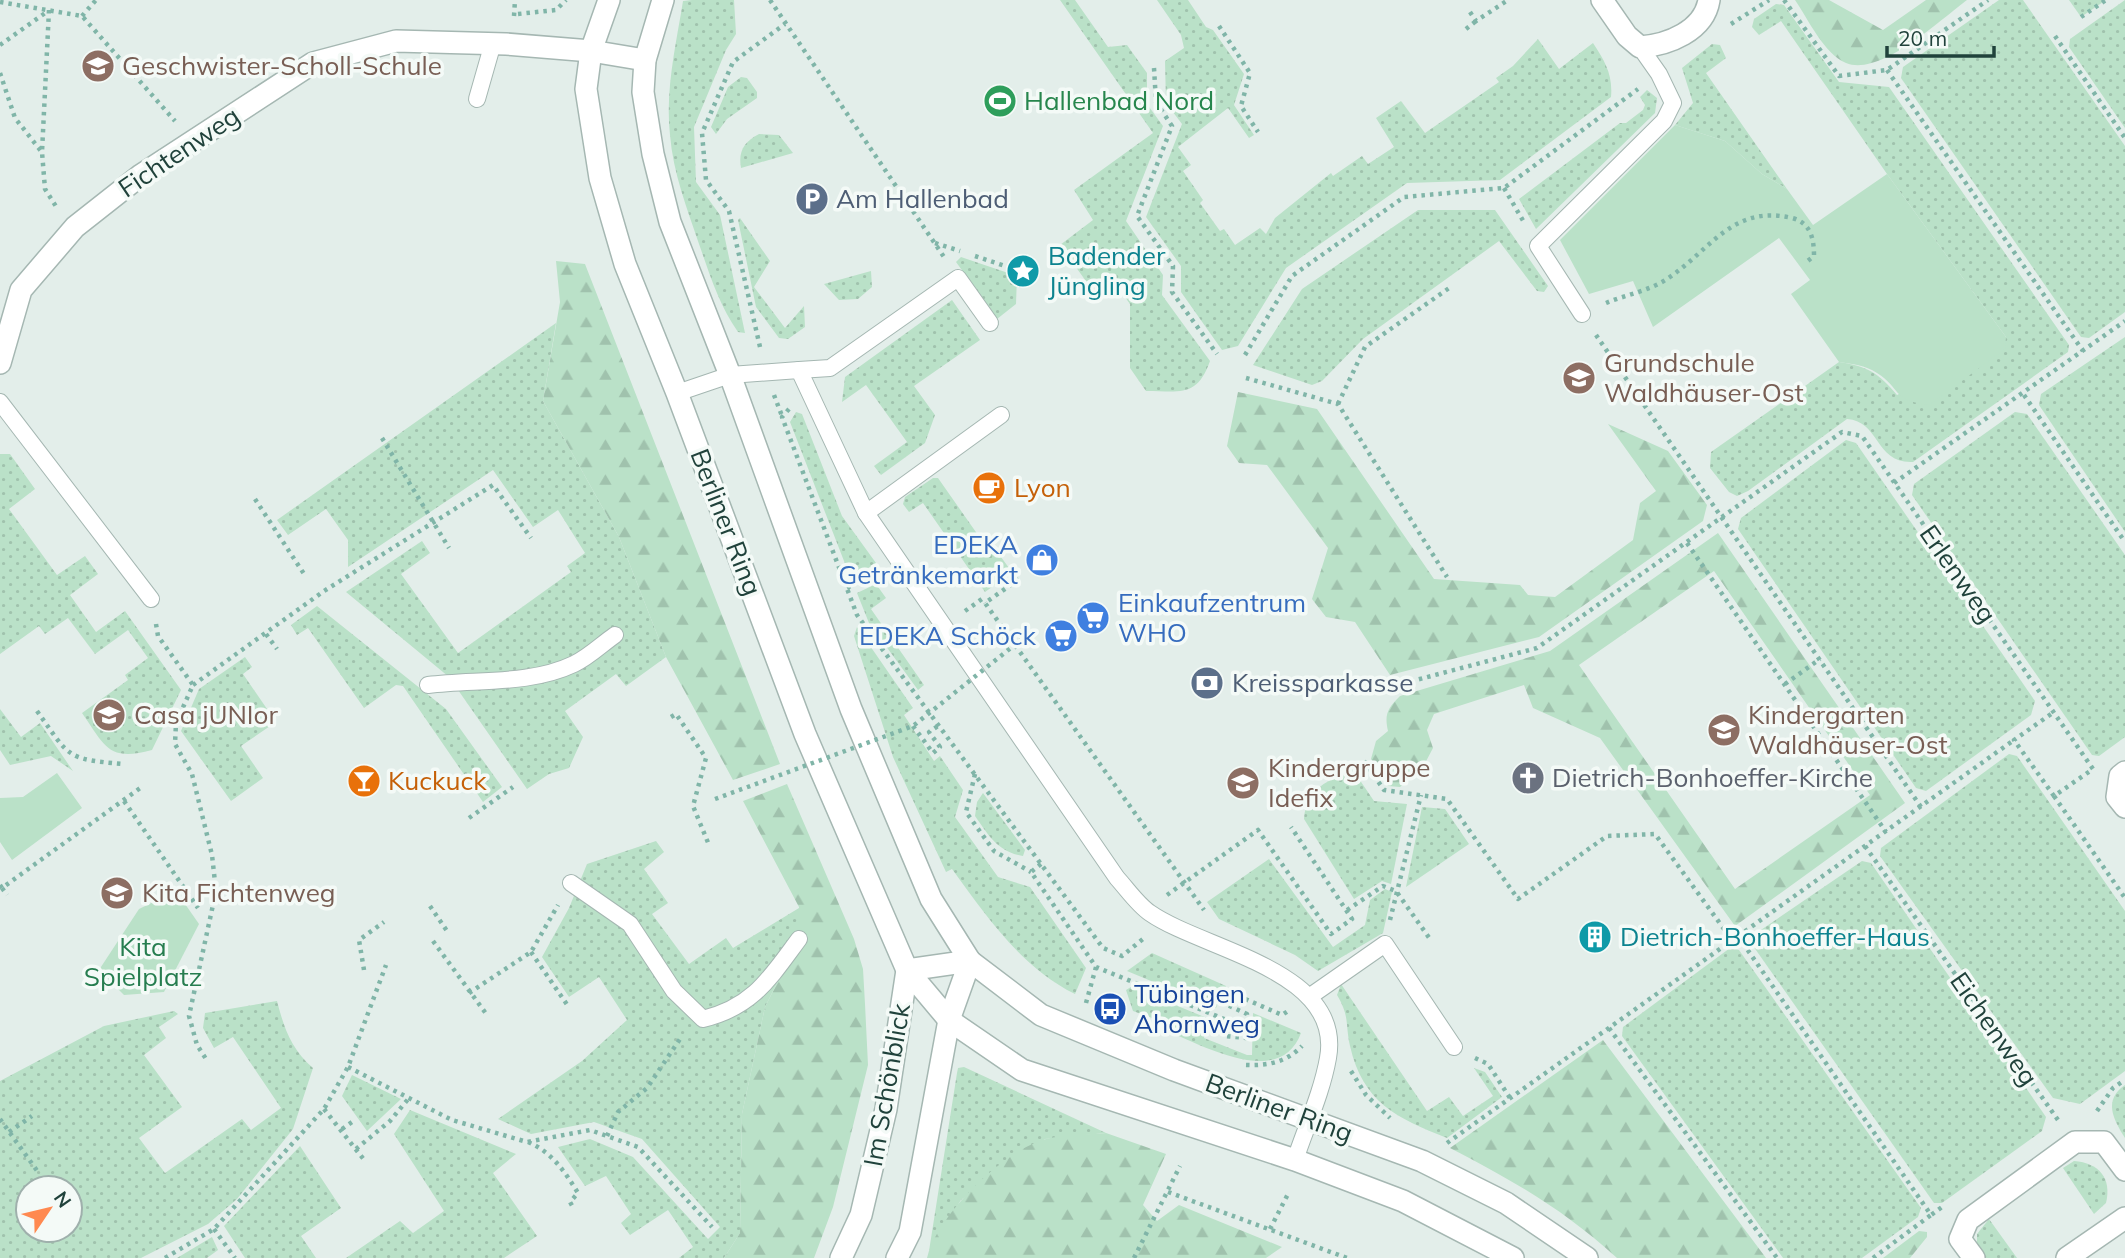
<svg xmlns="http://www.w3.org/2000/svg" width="2125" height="1258" viewBox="0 0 2125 1258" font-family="Mulish,sans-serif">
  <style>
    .grass { fill: url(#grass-dots); fill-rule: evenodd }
    .forest { fill: url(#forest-firs); fill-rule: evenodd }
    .park { fill: #bae1c8 }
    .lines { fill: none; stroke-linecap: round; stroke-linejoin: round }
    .lane-casing { stroke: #a5b7b2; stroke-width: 18 }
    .street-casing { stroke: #a5b7b2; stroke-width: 24 }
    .path { stroke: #80b5a8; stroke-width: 4.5; stroke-dasharray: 3.5 5; stroke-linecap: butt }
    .lane { stroke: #fff; stroke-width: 16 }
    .street { stroke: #fff; stroke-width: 21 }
    .path-bridge { stroke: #80b5a8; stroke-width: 4.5; stroke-dasharray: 3.5 5; stroke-linecap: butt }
    .labels { text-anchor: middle; stroke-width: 7; stroke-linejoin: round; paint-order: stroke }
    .education-label { font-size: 26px; fill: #785e54; stroke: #f4faf7; text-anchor: start }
    .leisure-label { font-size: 26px; fill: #27864d; stroke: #f4faf7; text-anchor: start }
    .street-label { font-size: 26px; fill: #20423b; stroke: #f4faf7 }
    .service-label { font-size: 26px; fill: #4e5e75; stroke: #f4faf7; text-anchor: start }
    .culture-label { font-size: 26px; fill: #0d838f; stroke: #f4faf7; text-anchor: start }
    .food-label { font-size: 26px; fill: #c56008; stroke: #f4faf7; text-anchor: start }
    .shop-label { font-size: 26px; fill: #366cbe; stroke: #f4faf7; text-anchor: end }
    .worship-label { font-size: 26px; fill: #5b616d; stroke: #f4faf7; text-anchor: start }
    .park-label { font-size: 26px; fill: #267d4f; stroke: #f4faf7 }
    .transit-label { font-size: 26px; fill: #164399; stroke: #f4faf7; text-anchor: start }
  </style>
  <defs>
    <pattern id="grass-dots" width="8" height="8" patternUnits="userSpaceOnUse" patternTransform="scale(1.75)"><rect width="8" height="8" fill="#bae1c8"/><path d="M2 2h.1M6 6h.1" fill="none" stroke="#a0c2ad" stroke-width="1.8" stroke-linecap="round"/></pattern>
    <pattern id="forest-firs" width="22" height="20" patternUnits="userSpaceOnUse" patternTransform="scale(1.75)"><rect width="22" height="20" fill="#bae1c8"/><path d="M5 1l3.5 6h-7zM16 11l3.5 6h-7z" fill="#a0c2ad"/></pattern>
  </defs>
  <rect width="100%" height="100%" fill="#e3eeea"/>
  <g class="grass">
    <path d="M692 0H734L736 34 726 50 694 127 696 182 720 215 745 333 738 332C719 305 710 275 699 244 687 208 673 173 670 135 665 90 676 45 683 1Z"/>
    <path d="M1060 0H1075L1108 47 1127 45 1147 73V104L1163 126 1126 221 1163 275 1162 295 1210 361C1197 398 1180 391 1146 391L1130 368V304L1112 279 1088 284 1060 245 1093 220 1074 190 1153 133Z"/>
    <path d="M1157 0H1188L1206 27 1213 30 1244 74 1234 105 1254 135 1249 138 1228 108 1178 147 1191 165 1183 171 1203 200 1200 203 1220 231 1224 229 1235 245 1260 228 1266 234 1275 218 1331 173 1333 176 1362 156 1368 164 1394 147 1376 118 1401 101 1425 133 1499 82 1496 78 1513 66 1538 39 1559 69 1593 43C1605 61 1613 75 1611 97L1500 180 1407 183 1286 268 1238 346 1222 350 1181 292V266L1146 217 1182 124 1166 103 1165 61 1184 48 1181 35Z"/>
    <path d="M1999 0H2023L2125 146V312L2089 338 2081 337 1901 78 1903 67Z"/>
    <path d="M2069 0H2106L2081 17Z"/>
    <path d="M2125 0V128L2069 47 2070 39Z"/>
    <path d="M1776 4 1784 5 1839 82 1889 87 2069 345 2068 352 1913 462C1875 464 1880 421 1847 419L1748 491 1737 496 1729 492 1710 468 1711 452 1839 362C1867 366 1879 373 1897 395L2006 337 1887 174 1781 21 1759 35 1752 27 1754 19Z"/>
    <path d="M1712 44 1720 45 1726 58 1706 73 1787 189 1762 174 1725 141 1675 125 1693 103 1682 68Z"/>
    <path d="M741 77 747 78 757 92V98L727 119 716 134 711 127 728 87Z"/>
    <path d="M1647 90 1657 98 1655 113 1536 229 1519 199 1620 123H1626L1643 110 1645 105 1640 97Z"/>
    <path d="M759 134 779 135 793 153 741 168C738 151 744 142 759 134Z"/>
    <path d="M1418 210H1495L1548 286 1544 292 1537 291 1499 241 1363 339 1322 381 1312 385 1253 365 1302 289Z"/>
    <path d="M740 218 770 261 754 287 785 328 804 306 805 327 788 339 779 338 756 307 738 220Z"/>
    <path d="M961 257 1017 276 1016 304 997 319 956 262Z"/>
    <path d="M871 271 872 287 858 299 839 300 824 284Z"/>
    <path d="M952 300 980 340 914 386 935 415 925 443 881 475 874 466 907 442 866 385 842 402 845 377Z"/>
    <path d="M556 323 543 401 619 537 666 657 626 686 616 674 565 711 583 737 569 768 549 774 527 789 449 677 346 592 422 541 430 553 401 574 458 653 571 572 567 566 585 553 558 510 533 527 493 470 348 567V540L326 509 288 535 277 520Z"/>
    <path d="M2125 337V532L2039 405 2041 394Z"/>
    <path d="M796 412 802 414 842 516 876 563 851 579 790 422Z"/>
    <path d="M2015 412 2027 414 2125 555V737L2099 756 2092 755 1912 495 1914 484Z"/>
    <path d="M1846 440 1856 443 2035 701 2031 715 1926 791 1916 788 1738 529 1741 518Z"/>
    <path d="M0 454H10L35 489 9 509 57 575 85 556 98 574 70 595 96 632 125 611 181 690 152 750C108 762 105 746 82 713L128 680 125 675 148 658 128 630 95 654 68 618 45 634 39 626 0 654Z"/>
    <path d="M933 478H938L985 545 993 546 1009 568V575L985 592 923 503 909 512 903 504 905 497Z"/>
    <path d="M876 584 886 598 871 609 924 685 918 690 869 623 857 593Z"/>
    <path d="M317 606 446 709 502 787 483 802 403 686 396 685 364 708 308 628 297 635 291 625Z"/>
    <path d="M857 627 913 708 904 715 934 761 940 756 963 790 955 817 998 877 1030 887 1086 968 1075 994C1021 967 987 917 952 869L946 872 893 757 854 636Z"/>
    <path d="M245 657 252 667 243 674 276 722 241 746 263 778 231 801 181 731 199 689Z"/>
    <path d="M0 709 21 737 40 723 73 771 51 756 10 765 0 750Z"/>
    <path d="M2009 754 2017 756 2125 911V1071L2080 1104 2053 1098 1880 856 1881 848Z"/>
    <path d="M1355 773 1374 801 1407 804 1391 884 1382 881 1354 899 1304 819C1306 790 1328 777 1355 773Z"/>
    <path d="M983 793 1025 850 1023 856C998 852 989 836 975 816L977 802Z"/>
    <path d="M1422 807 1445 809 1469 844 1406 887Z"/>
    <path d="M656 841 664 852 644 869 668 903 652 914 689 964 726 938 733 948 799 908V939L765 1007 742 1114 740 1233 724 1258H679L693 1247 668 1210 630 1235 621 1223 631 1214 606 1176 585 1186 558 1147 590 1139 633 1157 708 1239 720 1227 642 1139 594 1122 531 1134 498 1119 582 1061 627 1020 599 977 569 997 542 957 569 908 587 864Z"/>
    <path d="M1269 859 1333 947 1365 925 1370 900 1385 889 1392 892 1383 933 1318 971 1295 955 1219 919 1207 902Z"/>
    <path d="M1862 861 1871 863 2046 1117 2042 1131 1942 1203H1934L1751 943 1752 936Z"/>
    <path d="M1730 948 1739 950 1921 1208 1918 1217 1862 1258H1783L1622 1036 1623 1027Z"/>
    <path d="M1152 953 1226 986 1216 1008 1127 971Z"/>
    <path d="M1341 984 1427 1111 1449 1097 1463 1116 1493 1096 1474 1068 1485 1072 1502 1097 1447 1138C1397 1118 1363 1103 1350 1046 1345 1023 1350 1017 1337 995Z"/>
    <path d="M1131 987 1207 1018 1204 1038 1247 1055H1252L1253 1013 1301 1033C1279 1092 1197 1042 1158 1027L1160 1021 1133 1011 1126 990Z"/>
    <path d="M277 1001C284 1028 291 1049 313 1068L293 1129 237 1199 208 1224 141 1258H0V1081L104 1026 174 1011 178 1014 159 1027 166 1038 144 1055 182 1107 139 1138 165 1173 242 1119 251 1130 281 1108 233 1037 214 1048 203 1028 205 1013ZM28 1188H70V1230H28Z"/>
    <path d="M964 1067 1106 1133 1045 1139 961 1200 929 1251 957 1073 958 1068Z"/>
    <path d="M352 1075 401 1099 367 1131 342 1096Z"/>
    <path d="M2125 1085V1138C2113 1119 2103 1100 2125 1085Z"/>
    <path d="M410 1110 516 1154 493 1173 537 1236 504 1258H346L400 1221 413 1233 444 1211 394 1134Z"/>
    <path d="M300 1146 341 1208 301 1236 316 1258H245L224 1226Z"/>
    <path d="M2074 1161C2099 1163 2112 1178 2106 1203L2094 1214 2063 1168Z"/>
    <path d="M1989 1219 2017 1258H1985L1977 1244V1234Z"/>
    <path d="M212 1237 218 1250 207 1258H177Z"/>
  </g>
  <g class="forest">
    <path d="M1795 0H1829L1883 30 1926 0H1967C1940 20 1880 77 1846 63 1824 54 1808 19 1795 0Z"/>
    <path d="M556 261 585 264 780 764 733 780 666 657 619 537 543 401 560 302Z"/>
    <path d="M1238 392 1317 409 1434 579 1520 585 1528 595 1555 597 1633 540 1640 503 1656 491 1608 424 1668 451 1707 505 1703 521 1539 637 1390 675 1355 622 1326 617 1312 599 1328 548 1267 465 1239 463 1227 446Z"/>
    <path d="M1718 533 1905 803 1735 926 1600 738 1533 708 1524 685 1434 714 1427 730 1433 748 1422 769 1400 787 1388 786 1371 759 1376 741 1388 731C1384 714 1388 708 1400 696L1550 651ZM1714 571 1870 795 1735 889 1579 665Z"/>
    <path d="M787 784 854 939 863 969 865 1004 868 1065 833 1207 814 1258H724L740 1233 742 1114 765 1007 799 939V907L743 801Z"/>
    <path d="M1603 1040 1766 1258H1617C1564 1210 1514 1181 1450 1148Z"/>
    <path d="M1106 1133 1166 1154 1143 1205 1157 1221 1179 1205 1282 1247 1266 1258H927C937 1215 1004 1150 1046 1139 1065 1134 1087 1135 1106 1133Z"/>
    <path d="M1919 1231 1927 1232V1237L1910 1258H1883Z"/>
  </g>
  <g class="park">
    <path d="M1675 125 1725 141 1762 174 1787 189 1813 225 1887 174 2006 337 2005 349 1929 405C1892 401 1901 388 1877 373 1865 365 1852 364 1839 362L1791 294 1810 280 1779 238 1653 327 1633 281 1589 294 1560 240Z"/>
    <path d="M57 773 82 808 12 860 0 842V798L23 797Z"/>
    <path d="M176 891 199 924 164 992 124 995 99 970 139 909Z"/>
  </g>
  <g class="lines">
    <defs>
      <g id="lane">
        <path d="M477 99 493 43"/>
        <path d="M1582 314 1538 246 1664 121 1673 103 1659 74 1640 47"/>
        <path d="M799 370 830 368 958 278 990 323"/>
        <path d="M677 393 730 375 799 370 866 513 1117 878C1127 889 1138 905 1150 913 1203 950 1344 970 1328 1058 1322 1092 1306 1127 1295 1160"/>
        <path d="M0 402 151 599"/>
        <path d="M866 513 1001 415"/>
        <path d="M428 685C476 679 530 685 574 664 589 657 602 644 615 635"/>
        <path d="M571 883 630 924 674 991 703 1019C753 1007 770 978 799 939"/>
        <path d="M1309 997 1385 944 1454 1047"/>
      </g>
      <g id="street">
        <path d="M609 0 591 51 586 89 600 178 625 264 677 393 805 734 907 970 949 1020 1022 1070 1295 1160 1403 1201 1513 1258"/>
        <path d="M663 0 645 60 643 92 653 154 670 222 730 375 851 709 931 899 970 961 1041 1015 1174 1070 1422 1161 1506 1203 1587 1258"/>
        <path d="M1602 0 1627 36 1640 47C1668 45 1704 31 1709 0"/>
        <path d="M0 363 21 290 75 227 141 175 313 63 396 41 506 44 591 51 645 60"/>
        <path d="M2125 772 2120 776 2117 797 2125 807"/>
        <path d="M907 970 970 961"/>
        <path d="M841 1258 861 1215 886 1109 907 970"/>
        <path d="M897 1258 910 1232 949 1020 970 961"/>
        <path d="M1974 1258 1960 1239 1968 1220 2075 1142H2104L2125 1170"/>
        <path d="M2067 1258 2125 1218"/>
      </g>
    </defs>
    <use href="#lane" class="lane-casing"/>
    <use href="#street" class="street-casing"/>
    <g class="path">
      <path d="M770 0 944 257"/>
      <path d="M1784 0 1839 76 1887 70 1988 0"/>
      <path d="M0 2 82 16 175 121"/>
      <path d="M49 10 42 152 45 189 57 208"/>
      <path d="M1470 12 1476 21 1508 0"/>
      <path d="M518 14 556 10 566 0"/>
      <path d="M82 16 96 0"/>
      <path d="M514 16 515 0"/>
      <path d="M2081 17 2106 0"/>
      <path d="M1731 24 1769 0"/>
      <path d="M1219 26 1250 73 1241 106 1258 132"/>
      <path d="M1466 29 1476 21"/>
      <path d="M2055 36 2125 138"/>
      <path d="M0 45 48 11"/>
      <path d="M1154 68 1156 102 1172 126 1137 216 1173 266 1172 292 1217 354"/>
      <path d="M1887 70 2083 351"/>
      <path d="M0 73 15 118 41 151"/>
      <path d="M1504 188 1525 224"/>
      <path d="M935 243 960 251"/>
      <path d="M975 256 1014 269"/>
      <path d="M1606 303C1625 295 1649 291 1667 279 1711 250 1732 204 1792 218 1811 223 1814 239 1814 256L1805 263"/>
      <path d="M1596 335 1921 807"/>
      <path d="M760 347 729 211 706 180 702 133 733 62 785 24"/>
      <path d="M1245 355 1292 276 1404 197 1504 188 1638 89"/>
      <path d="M1246 378 1338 404 1447 577"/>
      <path d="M774 395 782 416"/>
      <path d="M2024 395 2125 542"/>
      <path d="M1338 404 1365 347 1452 286"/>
      <path d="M789 409 782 417 857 615 1103 948 1122 956 1143 939"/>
      <path d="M382 438 449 548"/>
      <path d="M1894 483 2125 321"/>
      <path d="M255 499 306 577"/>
      <path d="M1687 543 1886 832"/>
      <path d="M1019 579 985 603 1204 910"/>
      <path d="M847 588 877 572"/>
      <path d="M965 611 982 599 985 603"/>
      <path d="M156 624 158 636 193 685 176 723 175 744 192 774 212 855 216 891 189 1016 197 1045 208 1062"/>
      <path d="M266 634 277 649"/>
      <path d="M1785 684 1820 659"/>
      <path d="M193 685 324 591 493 485 531 538"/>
      <path d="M1386 688 1537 648 1842 432 1862 436 2093 769 2054 796 2014 740 2054 712"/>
      <path d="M37 711C70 757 65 759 123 764"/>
      <path d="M671 717 676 714 706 758 693 806 709 845"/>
      <path d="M913 726 933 753 940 747 929 732 938 726"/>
      <path d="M1364 761 1384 790 1447 799 1518 899 1607 836 1655 834 1732 940"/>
      <path d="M975 774 966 812 994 851 1031 872"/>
      <path d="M2054 796 2125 898"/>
      <path d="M124 801 198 908"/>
      <path d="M469 818 513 787"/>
      <path d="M1865 846 2058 1120"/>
      <path d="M1041 864 1031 872 1096 967 1229 1021 1225 1036 1246 1038 1247 1014 1223 1003 1227 991 1282 1015 1288 1011"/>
      <path d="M0 885 2 888 143 786"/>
      <path d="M2 888 7 895"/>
      <path d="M1167 895 1258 830 1331 934 1352 919 1291 827"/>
      <path d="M430 906 447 931"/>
      <path d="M1347 910 1383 886 1396 891 1430 939"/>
      <path d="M1390 920 1421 795"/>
      <path d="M1738 936 1931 1215 1942 1207"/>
      <path d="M433 941 487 1015"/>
      <path d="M531 952 568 1006"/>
      <path d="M364 970 359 940 384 922"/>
      <path d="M469 993 531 952 558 905"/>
      <path d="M1086 1003 1096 967"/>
      <path d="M1609 1028 1777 1258"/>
      <path d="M1475 1058 1488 1064 1510 1098"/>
      <path d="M1246 1065C1267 1066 1287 1062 1302 1046"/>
      <path d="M348 1067 452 1120 527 1142 590 1130 638 1147 712 1227"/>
      <path d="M1351 1071 1366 1095 1390 1118"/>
      <path d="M324 1109 365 1161"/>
      <path d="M2097 1111 2113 1088 2125 1080"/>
      <path d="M0 1119 38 1172"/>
      <path d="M342 1129 355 1120"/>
      <path d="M9 1132 32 1116"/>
      <path d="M607 1136 618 1112 647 1088 682 1036"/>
      <path d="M528 1142C552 1152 565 1172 578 1193L570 1202 574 1209"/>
      <path d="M1447 1143 2014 740"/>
      <path d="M356 1149 390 1121 409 1098"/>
      <path d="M1168 1192 1347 1258"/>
      <path d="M214 1229 235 1258"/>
      <path d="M1270 1229 1288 1194"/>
      <path d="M165 1258 214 1229 324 1109 348 1067 386 965"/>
      <path d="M1134 1258 1180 1166"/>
      <path d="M1873 1258 1931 1215"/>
    </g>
    <use href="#lane" class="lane"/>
    <use href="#street" class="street"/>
    <path class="path-bridge" d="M715 799 913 726 1022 639"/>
  </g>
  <defs>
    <symbol id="school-disc" viewBox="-11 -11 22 22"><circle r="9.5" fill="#8d6e63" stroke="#f4faf7"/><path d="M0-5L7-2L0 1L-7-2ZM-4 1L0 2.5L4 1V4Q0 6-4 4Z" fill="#fff"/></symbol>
    <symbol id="stadium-disc" viewBox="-11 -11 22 22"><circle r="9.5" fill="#2e9e5b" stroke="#f4faf7"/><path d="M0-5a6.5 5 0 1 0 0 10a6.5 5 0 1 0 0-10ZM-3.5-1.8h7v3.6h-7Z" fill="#fff"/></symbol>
    <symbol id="parking-disc" viewBox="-11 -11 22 22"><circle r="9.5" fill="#5c6f8a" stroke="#f4faf7"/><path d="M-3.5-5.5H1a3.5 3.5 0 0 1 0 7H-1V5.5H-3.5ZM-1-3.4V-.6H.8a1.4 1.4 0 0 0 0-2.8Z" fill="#fff"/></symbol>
    <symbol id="sight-disc" viewBox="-11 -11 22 22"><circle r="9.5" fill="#0f9aa8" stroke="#f4faf7"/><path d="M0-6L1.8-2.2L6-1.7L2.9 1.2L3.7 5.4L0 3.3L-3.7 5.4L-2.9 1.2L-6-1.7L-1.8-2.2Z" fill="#fff"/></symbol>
    <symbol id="cafe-disc" viewBox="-11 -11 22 22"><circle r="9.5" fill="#e8710a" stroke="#f4faf7"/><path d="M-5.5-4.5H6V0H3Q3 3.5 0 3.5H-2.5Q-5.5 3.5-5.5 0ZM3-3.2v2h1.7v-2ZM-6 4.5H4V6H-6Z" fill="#fff"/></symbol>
    <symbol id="shop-disc" viewBox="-11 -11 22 22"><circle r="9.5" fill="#3f7fe0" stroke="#f4faf7"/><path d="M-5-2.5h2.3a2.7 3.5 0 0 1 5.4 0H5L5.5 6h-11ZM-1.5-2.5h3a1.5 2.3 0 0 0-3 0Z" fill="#fff"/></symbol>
    <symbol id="supermarket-disc" viewBox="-11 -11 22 22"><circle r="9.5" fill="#3f7fe0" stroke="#f4faf7"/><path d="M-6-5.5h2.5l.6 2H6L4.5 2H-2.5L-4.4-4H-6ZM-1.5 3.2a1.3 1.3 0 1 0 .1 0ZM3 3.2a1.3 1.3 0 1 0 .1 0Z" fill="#fff"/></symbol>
    <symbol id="bank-disc" viewBox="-11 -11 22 22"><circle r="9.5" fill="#5c6f8a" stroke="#f4faf7"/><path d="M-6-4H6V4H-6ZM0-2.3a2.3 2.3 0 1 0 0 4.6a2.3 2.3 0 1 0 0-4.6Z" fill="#fff"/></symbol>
    <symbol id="church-disc" viewBox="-11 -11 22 22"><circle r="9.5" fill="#6b7280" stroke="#f4faf7"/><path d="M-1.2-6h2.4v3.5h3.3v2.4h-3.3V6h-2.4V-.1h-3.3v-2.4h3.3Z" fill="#fff"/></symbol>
    <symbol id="bar-disc" viewBox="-11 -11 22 22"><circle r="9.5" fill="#e8710a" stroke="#f4faf7"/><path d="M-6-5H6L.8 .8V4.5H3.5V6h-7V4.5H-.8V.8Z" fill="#fff"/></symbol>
    <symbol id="building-disc" viewBox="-11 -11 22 22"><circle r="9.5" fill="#0f9aa8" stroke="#f4faf7"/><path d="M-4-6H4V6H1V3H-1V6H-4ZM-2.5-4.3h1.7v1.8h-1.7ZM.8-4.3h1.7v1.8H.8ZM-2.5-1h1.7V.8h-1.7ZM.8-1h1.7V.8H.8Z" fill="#fff"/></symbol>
    <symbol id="bus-disc" viewBox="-11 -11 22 22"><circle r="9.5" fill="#1a4fb4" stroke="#f4faf7"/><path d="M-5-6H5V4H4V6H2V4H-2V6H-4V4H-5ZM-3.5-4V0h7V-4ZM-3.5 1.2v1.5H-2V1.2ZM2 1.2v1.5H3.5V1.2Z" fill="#fff"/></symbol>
  </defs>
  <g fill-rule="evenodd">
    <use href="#school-disc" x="79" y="47" width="38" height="38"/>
    <use href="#stadium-disc" x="981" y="82" width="38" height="38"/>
    <use href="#parking-disc" x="793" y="180" width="38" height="38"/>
    <use href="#sight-disc" x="1004" y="252" width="38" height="38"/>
    <use href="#school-disc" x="1560" y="359" width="38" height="38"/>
    <use href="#cafe-disc" x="970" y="469" width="38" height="38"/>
    <use href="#shop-disc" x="1023" y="541" width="38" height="38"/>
    <use href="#supermarket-disc" x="1074" y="599" width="38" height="38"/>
    <use href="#supermarket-disc" x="1042" y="617" width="38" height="38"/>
    <use href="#bank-disc" x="1188" y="664" width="38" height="38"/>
    <use href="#school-disc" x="90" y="696" width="38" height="38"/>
    <use href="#school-disc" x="1705" y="711" width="38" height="38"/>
    <use href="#church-disc" x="1509" y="759" width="38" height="38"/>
    <use href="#bar-disc" x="345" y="762" width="38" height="38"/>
    <use href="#school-disc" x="1224" y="764" width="38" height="38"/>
    <use href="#school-disc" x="98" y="874" width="38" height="38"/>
    <use href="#building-disc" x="1576" y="918" width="38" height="38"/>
    <use href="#bus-disc" x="1091" y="990" width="38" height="38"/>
  </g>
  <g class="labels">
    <g class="education-label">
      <text x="122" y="75">Geschwister-Scholl-Schule</text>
      <text x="1604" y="372">Grundschule<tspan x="1604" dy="30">Waldhäuser-Ost</tspan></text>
      <text x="134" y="724">Casa jUNIor</text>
      <text x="1748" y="724">Kindergarten<tspan x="1748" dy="30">Waldhäuser-Ost</tspan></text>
      <text x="1268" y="777">Kindergruppe<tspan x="1268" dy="30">Idefix</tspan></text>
      <text x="142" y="902">Kita Fichtenweg</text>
    </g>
    <g class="leisure-label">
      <text x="1024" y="110">Hallenbad Nord</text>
    </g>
    <g class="street-label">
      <text transform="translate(179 152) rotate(-34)" y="9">Fichtenweg</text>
      <text transform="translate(726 522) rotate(69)" y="9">Berliner Ring</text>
      <text transform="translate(1958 574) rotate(55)" y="9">Erlenweg</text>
      <text transform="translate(1994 1029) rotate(55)" y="9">Eichenweg</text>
      <text transform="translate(887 1085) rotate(-80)" y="9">Im Schönblick</text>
      <text transform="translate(1279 1108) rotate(20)" y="9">Berliner Ring</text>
    </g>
    <g class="service-label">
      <text x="836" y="208">Am Hallenbad</text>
      <text x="1232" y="692">Kreissparkasse</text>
    </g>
    <g class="culture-label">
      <text x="1048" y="265">Badender<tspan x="1048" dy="30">Jüngling</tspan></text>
      <text x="1620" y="946">Dietrich-Bonhoeffer-Haus</text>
    </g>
    <g class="food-label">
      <text x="1014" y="497">Lyon</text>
      <text x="388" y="790">Kuckuck</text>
    </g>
    <g class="shop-label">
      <text x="1018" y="554">EDEKA<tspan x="1018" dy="30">Getränkemarkt</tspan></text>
      <text x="1118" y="612" text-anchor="start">Einkaufzentrum<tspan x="1118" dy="30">WHO</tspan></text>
      <text x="1036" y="645">EDEKA Schöck</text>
    </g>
    <g class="worship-label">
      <text x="1552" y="787">Dietrich-Bonhoeffer-Kirche</text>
    </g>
    <g class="park-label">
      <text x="143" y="956">Kita<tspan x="143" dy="30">Spielplatz</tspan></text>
    </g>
    <g class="transit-label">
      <text x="1134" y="1003">Tübingen<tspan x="1134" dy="30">Ahornweg</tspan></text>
    </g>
  </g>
  <g transform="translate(49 1209) rotate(55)"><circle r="33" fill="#f4faf7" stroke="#9fb0ac" stroke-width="2"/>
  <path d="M0-5L12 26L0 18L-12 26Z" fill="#ff8950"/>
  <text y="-10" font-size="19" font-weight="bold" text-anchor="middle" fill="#20423b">N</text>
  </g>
  <path d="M1887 46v10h107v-10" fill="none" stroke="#20423b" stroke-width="3.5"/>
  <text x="1898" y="46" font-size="21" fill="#20423b" stroke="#f4faf7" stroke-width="5" paint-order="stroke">20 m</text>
</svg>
